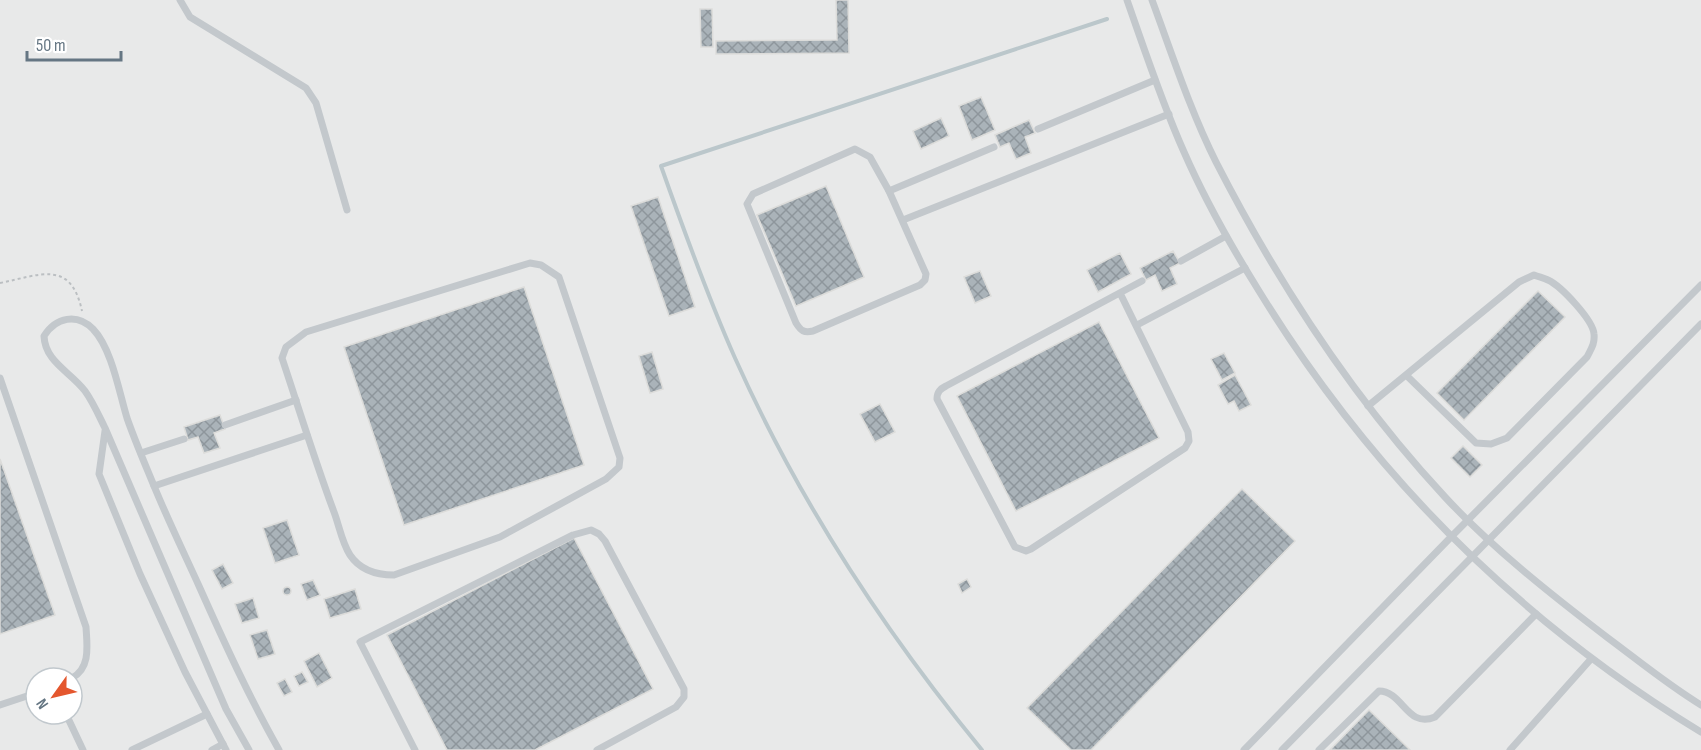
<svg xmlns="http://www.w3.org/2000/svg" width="1701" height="750" viewBox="0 0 1701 750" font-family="'Sofia Sans Condensed',sans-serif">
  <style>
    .built { fill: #e8e9e9; fill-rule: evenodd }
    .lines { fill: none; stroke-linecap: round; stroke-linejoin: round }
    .stream { stroke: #bbc7cb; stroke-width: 4 }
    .building { fill: url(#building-cross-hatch); stroke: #dcdcda; stroke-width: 1.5 }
    .path { stroke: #bbbfc2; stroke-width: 2; stroke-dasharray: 3 3; stroke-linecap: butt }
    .lane { stroke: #c3c8cc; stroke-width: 7 }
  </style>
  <defs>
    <pattern id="building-cross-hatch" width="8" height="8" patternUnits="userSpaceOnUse" patternTransform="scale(1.5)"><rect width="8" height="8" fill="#aab3b9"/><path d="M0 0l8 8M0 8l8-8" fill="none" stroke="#8e969c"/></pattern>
  </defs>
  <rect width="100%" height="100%" fill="#fafaf8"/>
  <path class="built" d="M0 0H1701V750H0ZM36 678H72V714H36Z"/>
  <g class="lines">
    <path class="stream" d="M982 750C884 631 798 499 735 358 707 295 684 231 661 166L1107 19"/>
  </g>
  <g class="building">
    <path d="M836 0H848L849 53 716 54V41L837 40Z"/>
    <path d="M700 9H712L713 47H701Z"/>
    <path d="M981 97 995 130 972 140 959 106Z"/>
    <path d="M941 118 949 136 921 149 913 131Z"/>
    <path d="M1029 120 1035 133 1025 137 1031 153 1016 159 1009 143 1000 147 995 135Z"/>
    <path d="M826 186 864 277 796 306 757 215Z"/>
    <path d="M658 197 695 307 669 316 631 206Z"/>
    <path d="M1173 251 1180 263 1170 268 1177 284 1162 291 1155 275 1146 280 1140 268Z"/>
    <path d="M1120 253 1131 274 1098 292 1087 270Z"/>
    <path d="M980 271 991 296 975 303 964 277Z"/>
    <path d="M524 287 584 465 404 525 344 347Z"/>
    <path d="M1538 291 1565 317 1464 420 1437 393Z"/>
    <path d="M1099 322 1159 438 1016 511 957 396Z"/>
    <path d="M652 352 663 389 650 393 639 356Z"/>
    <path d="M1224 353 1235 373 1222 380 1211 359Z"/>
    <path d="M1235 375 1251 405 1239 411 1234 401 1228 404 1218 385Z"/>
    <path d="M880 404 895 432 875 442 860 414Z"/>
    <path d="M220 415 225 429 214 433 220 448 204 453 198 437 188 440 184 427Z"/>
    <path d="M1463 446 1482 465 1470 477 1451 458Z"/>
    <path d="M0 459 55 615 0 634Z"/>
    <path d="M1242 489 1295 541 1091 750H1071L1027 708Z"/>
    <path d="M287 520 299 555 275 563 263 528Z"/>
    <path d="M574 538 653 689 535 750H447L387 635Z"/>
    <path d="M223 564 233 583 222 589 212 570Z"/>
    <path d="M967 579 971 587 962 593 958 584Z"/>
    <path d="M313 580 320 595 307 600 301 584Z"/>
    <circle cx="287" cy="591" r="4"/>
    <path d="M355 589 361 609 330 618 324 599Z"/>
    <path d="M253 598 259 618 242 623 235 604Z"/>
    <path d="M267 630 275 654 258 659 250 635Z"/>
    <path d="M319 653 332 678 317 687 304 661Z"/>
    <path d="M302 672 308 682 299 686 294 676Z"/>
    <path d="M285 679 292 692 284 696 277 683Z"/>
    <path d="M1369 710 1410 750H1330Z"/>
  </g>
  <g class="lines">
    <path class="path" d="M0 283C40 275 71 259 82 311"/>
    <g class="lane">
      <path d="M180 0 190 17 306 88 316 103 347 210"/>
      <path d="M1127 0C1145 51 1162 103 1184 152 1205 200 1231 246 1259 291 1370 472 1519 621 1701 732"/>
      <path d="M1152 0C1172 54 1190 110 1216 162 1278 283 1353 398 1445 497 1492 548 1553 596 1608 638 1639 661 1668 685 1701 705"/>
      <path d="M1038 129 1155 80"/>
      <path d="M855 149 870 157 889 191 926 274 925 280 920 285 813 331C804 333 801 331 796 323L747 204 753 194Z"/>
      <path d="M889 191 994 147"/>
      <path d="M903 220 1169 114"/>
      <path d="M1181 261 1226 236"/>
      <path d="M530 263 541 265 559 277 620 458 619 467 606 479 500 537 394 575C377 575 360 570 350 555 342 543 339 525 334 512 315 461 299 409 282 358L286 347 306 332Z"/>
      <path d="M1120 293 1188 432 1189 441 1185 448 1031 549 1026 551 1015 547 937 399C937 392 940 389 946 386L1142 281"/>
      <path d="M1137 325 1245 268"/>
      <path d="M0 378 86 627C87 645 91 668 72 678"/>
      <path d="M1368 406 1519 282 1534 275C1539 277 1544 278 1548 280 1561 286 1593 320 1594 334 1595 344 1591 349 1587 357L1507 438 1491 444 1476 443 1406 375"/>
      <path d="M225 425 296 400"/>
      <path d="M105 431 99 474 140 574 185 672 226 750"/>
      <path d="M141 453 184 439"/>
      <path d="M154 486 307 435"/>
      <path d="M0 705 36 693"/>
      <path d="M66 714 83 750"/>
      <path d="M132 750 207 714"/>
      <path d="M212 750 223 744"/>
      <path d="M249 750 226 709 105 428C99 416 93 402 85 391 71 372 45 362 44 336 56 317 77 313 93 329 112 349 119 392 127 418 135 441 145 464 154 486 168 520 184 553 199 586 224 642 249 697 279 750"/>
      <path d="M415 750 360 642 573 535 591 530 599 534 605 541 684 689V697L676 707 597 750"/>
      <path d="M1244 750 1451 537 1701 285"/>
      <path d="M1282 750 1701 324"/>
      <path d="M1319 750 1379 691C1403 691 1407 729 1435 717L1536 614"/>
      <path d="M1510 750 1591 659"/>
    </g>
  </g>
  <g transform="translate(54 696) rotate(236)"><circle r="28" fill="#ffffff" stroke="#c1c8cd" stroke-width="1.5"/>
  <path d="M0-4.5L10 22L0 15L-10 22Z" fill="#e4572e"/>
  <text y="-9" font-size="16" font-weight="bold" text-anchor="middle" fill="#657683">N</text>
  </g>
  <path d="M27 51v9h94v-9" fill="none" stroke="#657683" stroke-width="3"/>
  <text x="36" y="51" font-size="18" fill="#657683" stroke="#ffffff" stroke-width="4.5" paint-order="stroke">50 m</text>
</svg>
